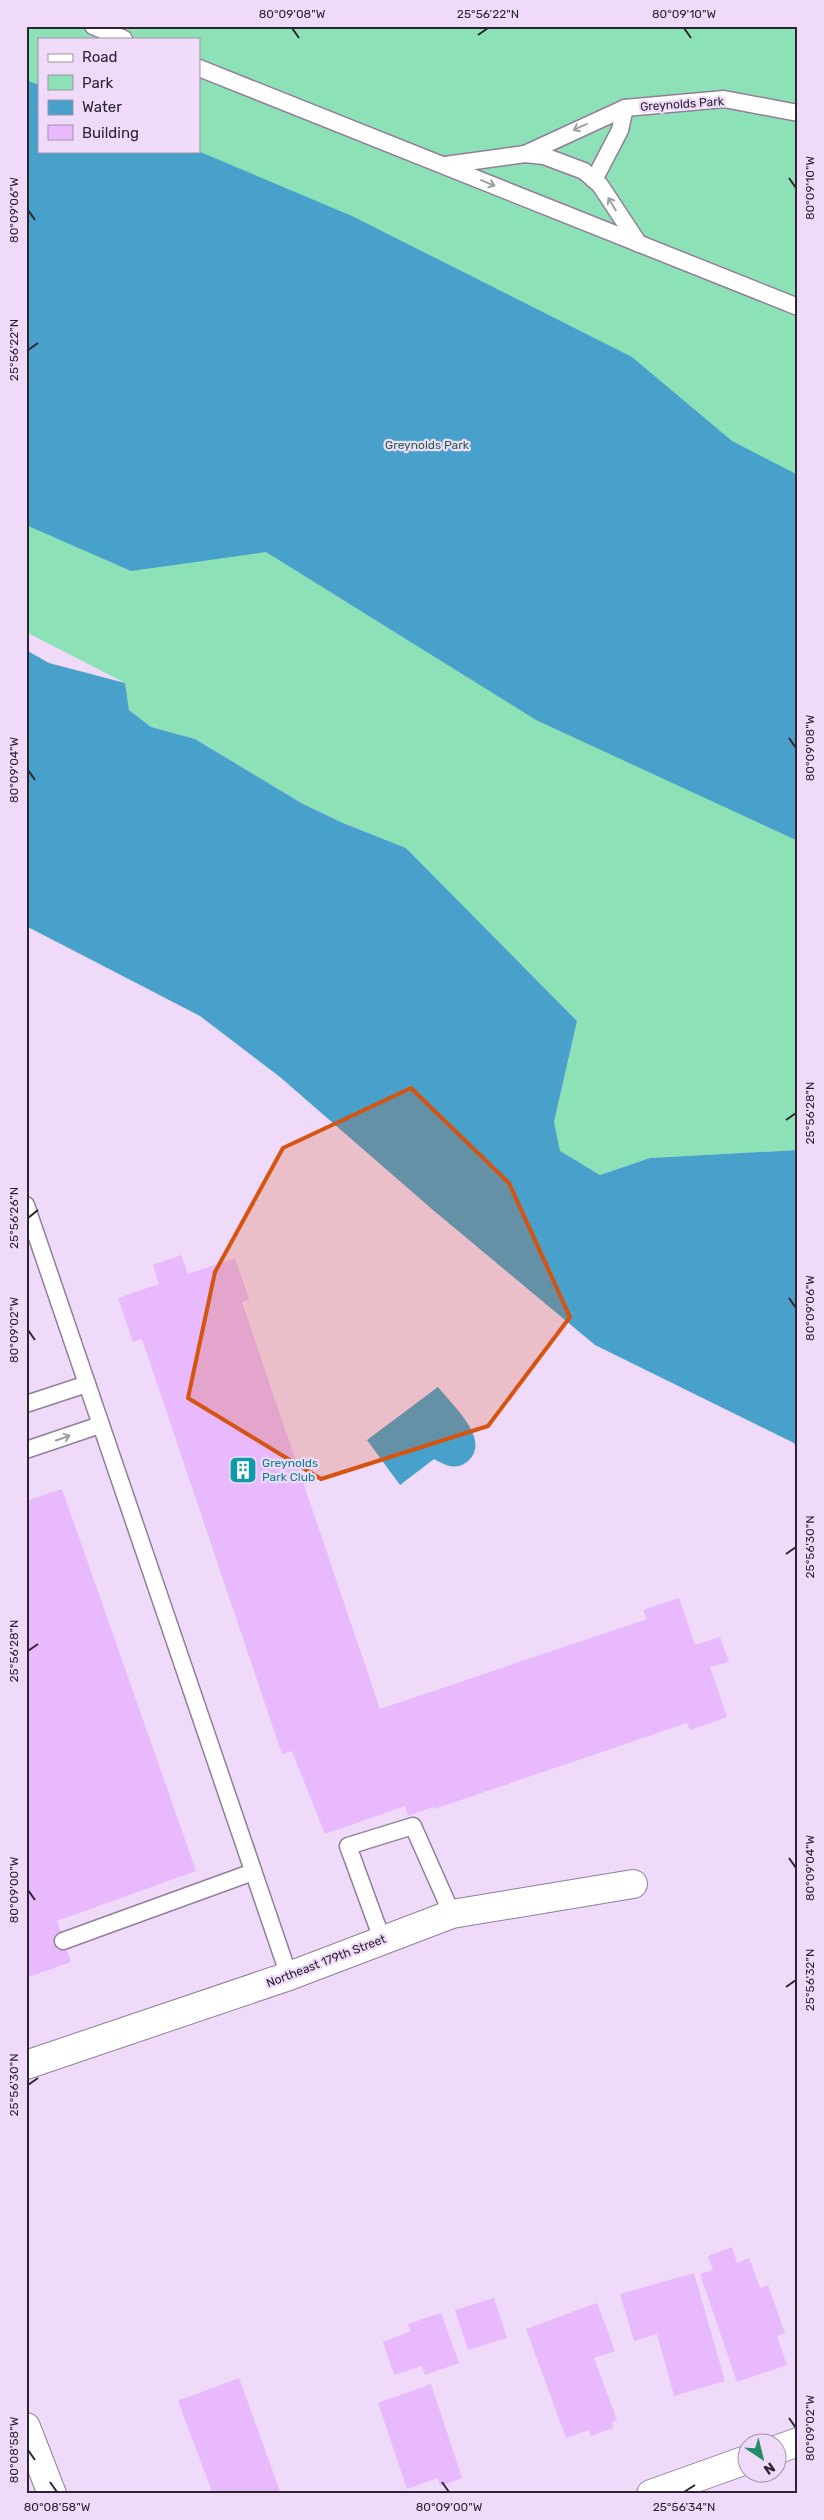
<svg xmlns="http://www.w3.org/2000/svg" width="824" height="2520" viewBox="0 0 824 2520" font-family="Rubik,sans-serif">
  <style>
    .green { fill: #8ce1b7; fill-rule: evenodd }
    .water { fill: #48a1cb }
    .building { fill: #e8b9fd }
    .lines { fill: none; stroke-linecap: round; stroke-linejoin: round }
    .service-casing { stroke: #927e9b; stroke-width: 19 }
    .minor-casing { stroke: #927e9b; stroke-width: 30 }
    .tertiary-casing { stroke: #927e9b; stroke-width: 30 }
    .service { stroke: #fff; stroke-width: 16 }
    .minor { stroke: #fff; stroke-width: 28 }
    .tertiary { stroke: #fff; stroke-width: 28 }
    .oneway { stroke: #a09da2 }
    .marked { fill: #d55410; fill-opacity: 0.2; stroke: #d55410; stroke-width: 4; stroke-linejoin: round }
    .ticks { fill: none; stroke: #2c2530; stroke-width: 2 }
    .labels { text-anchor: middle; stroke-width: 4.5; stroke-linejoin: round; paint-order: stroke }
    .street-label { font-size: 12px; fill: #2c2530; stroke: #efdaf9 }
    .park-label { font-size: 12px; fill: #246449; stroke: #efdaf9 }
    .culture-label { font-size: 12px; fill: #0d838f; stroke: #efdaf9; text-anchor: start }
    .neatline { fill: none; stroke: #2c2530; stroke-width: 2 }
    .ticks-label { font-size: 12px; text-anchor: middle; fill: #2c2530 }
  </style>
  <rect width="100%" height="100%" fill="#efdaf9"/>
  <path class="green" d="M26 26H798V1150L650 1158 600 1175 559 1151 554 1122 577 1021 406 848 343 823 303 804 195 739 151 727 129 710 125 683 26 632ZM39 39H199V151H39Z"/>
  <g class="water">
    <path d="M26 80 39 85V151H198L352 216 632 357 732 441 798 475V841L536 720 266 552 131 571 26 525Z"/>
    <path d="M26 650 49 663 125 683 129 710 151 727 195 739 303 804 343 823 406 848 577 1021 554 1122 560 1151 600 1175 650 1158 798 1150V1449L794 1443 595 1345 433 1210 280 1077 200 1016 26 926Z"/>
    <path d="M438 1387C453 1406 493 1441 467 1462 455 1471 445 1465 434 1459L400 1485 367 1440Z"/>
  </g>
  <g class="building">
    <path d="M181 1255 188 1274 235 1258 249 1299 242 1302 380 1709 647 1619 643 1610 679 1598 695 1645 720 1637 729 1662 710 1667 727 1717 690 1730 687 1723 434 1809 433 1807 408 1816 405 1806 325 1834 292 1751 282 1754 142 1339 133 1342 118 1298 159 1284 153 1265Z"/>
    <path d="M62 1489 196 1871 57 1921 71 1962 26 1978V1501Z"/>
    <path d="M732 2247 737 2263 749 2258 760 2288 768 2285 785 2333 777 2336 787 2365 737 2382 700 2274 713 2270 708 2256Z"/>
    <path d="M694 2273 725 2381 674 2396 657 2334 634 2341 620 2294Z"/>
    <path d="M494 2298 507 2338 468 2350 455 2310Z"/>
    <path d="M597 2303 615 2351 594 2358 617 2420 612 2422 613 2428 591 2436 589 2430 566 2438 526 2329Z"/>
    <path d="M441 2313 459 2363 425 2375 422 2366 394 2375 383 2342 411 2331 408 2324Z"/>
    <path d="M239 2378 281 2494H213L178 2401Z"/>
    <path d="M431 2384 462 2478 440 2486 438 2478 407 2489 378 2403Z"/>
  </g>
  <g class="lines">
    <defs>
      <g id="service">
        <path d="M93 26 124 39"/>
        <path d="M199 68 798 307"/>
        <path d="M525 154 625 108 724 99 798 113"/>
        <path d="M445 165 525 154 544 156 584 171 600 185 639 244"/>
        <path d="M594 180 620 130 625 108"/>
        <path d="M26 1205 289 1976"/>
        <path d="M26 1404 87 1384"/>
        <path d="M26 1450 100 1425"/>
        <path d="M382 1939 348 1846 413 1826 452 1914"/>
        <path d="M63 1941 253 1872"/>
      </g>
      <g id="minor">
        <path d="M26 2065 289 1976 452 1914 633 1884"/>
        <path d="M776 2450 798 2442"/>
        <path d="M651 2494 746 2460"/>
      </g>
      <path id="tertiary" d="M26 2427 52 2494"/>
    </defs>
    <use href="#service" class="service-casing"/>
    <use href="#minor" class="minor-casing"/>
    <use href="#tertiary" class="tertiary-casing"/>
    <use href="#service" class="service"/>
    <use href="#minor" class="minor"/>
    <use href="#tertiary" class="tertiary"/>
  </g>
  <defs><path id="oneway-shaft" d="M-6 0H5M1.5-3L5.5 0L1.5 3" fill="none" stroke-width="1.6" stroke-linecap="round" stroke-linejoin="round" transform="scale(1.25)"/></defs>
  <g class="oneway">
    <use href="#oneway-shaft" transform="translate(580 127) rotate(155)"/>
    <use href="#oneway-shaft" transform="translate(488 183) rotate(22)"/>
    <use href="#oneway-shaft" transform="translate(612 204) rotate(-121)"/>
    <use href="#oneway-shaft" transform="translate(63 1438) rotate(-19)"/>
  </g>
  <path class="marked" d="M411 1088 509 1183 570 1317 488 1426 321 1479 188 1398 215 1272 283 1148Z"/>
  <path class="ticks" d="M292 28 299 38M684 28 691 38M478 35 488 28M789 178 796 188M28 210 35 220M28 350 38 343M789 738 796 748M28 770 35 780M786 1120 796 1113M28 1218 38 1210M789 1298 796 1308M28 1330 35 1340M786 1554 796 1547M28 1651 38 1644M789 1858 796 1868M28 1890 35 1900M786 1987 796 1980M28 2085 38 2078M789 2418 796 2428M28 2450 35 2460M50 2482 57 2492M442 2482 449 2492M684 2492 695 2485"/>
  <defs>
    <symbol id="building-square" viewBox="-11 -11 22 22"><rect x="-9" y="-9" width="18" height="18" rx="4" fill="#0f9aa8" stroke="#efdaf9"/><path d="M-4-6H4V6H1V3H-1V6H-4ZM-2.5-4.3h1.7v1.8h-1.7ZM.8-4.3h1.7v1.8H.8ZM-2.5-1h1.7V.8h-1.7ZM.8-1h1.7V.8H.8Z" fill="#fff"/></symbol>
  </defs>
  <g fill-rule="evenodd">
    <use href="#building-square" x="227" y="1454" width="32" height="32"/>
  </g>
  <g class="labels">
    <g class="street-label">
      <text transform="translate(682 104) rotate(-4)" y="4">Greynolds Park</text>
      <text transform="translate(326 1961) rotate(-21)" y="4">Northeast 179th Street</text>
    </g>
    <g class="park-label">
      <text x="427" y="449">Greynolds Park</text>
    </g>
    <g class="culture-label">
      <text x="262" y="1467">Greynolds<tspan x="262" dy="14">Park Club</tspan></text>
    </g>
  </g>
  <rect width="824" height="2520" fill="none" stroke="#efdaf9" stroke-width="55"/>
  <rect x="38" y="38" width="162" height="115" fill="#efdaf9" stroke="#a192a9"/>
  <rect x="48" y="54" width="25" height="8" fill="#ffffff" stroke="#a192a9"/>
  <text x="82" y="62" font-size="15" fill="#2c2530">Road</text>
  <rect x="48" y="75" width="25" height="15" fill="#8ce1b7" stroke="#a192a9"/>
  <text x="82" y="88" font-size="15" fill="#2c2530">Park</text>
  <rect x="48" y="100" width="25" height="15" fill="#48a1cb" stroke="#a192a9"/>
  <text x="82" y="112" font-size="15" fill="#2c2530">Water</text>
  <rect x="48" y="125" width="25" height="15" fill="#e8b9fd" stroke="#a192a9"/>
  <text x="82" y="138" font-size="15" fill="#2c2530">Building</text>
  <g transform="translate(762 2458) rotate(145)"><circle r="24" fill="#efdaf9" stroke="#a192a9"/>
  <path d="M0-4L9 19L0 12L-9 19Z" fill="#238c69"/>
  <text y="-8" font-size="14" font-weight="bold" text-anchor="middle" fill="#2c2530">N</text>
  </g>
  <rect x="28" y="28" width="768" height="2464" class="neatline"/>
  <g class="ticks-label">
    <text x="292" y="18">80°09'08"W</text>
    <text x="488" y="18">25°56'22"N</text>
    <text x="684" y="18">80°09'10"W</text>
    <text transform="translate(810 188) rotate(-90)" y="4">80°09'10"W</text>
    <text transform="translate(14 210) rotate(-90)" y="4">80°09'06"W</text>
    <text transform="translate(14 350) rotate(-90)" y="4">25°56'22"N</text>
    <text transform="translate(810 748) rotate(-90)" y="4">80°09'08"W</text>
    <text transform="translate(14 770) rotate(-90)" y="4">80°09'04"W</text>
    <text transform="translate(810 1113) rotate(-90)" y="4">25°56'28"N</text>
    <text transform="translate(14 1218) rotate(-90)" y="4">25°56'26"N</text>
    <text transform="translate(810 1308) rotate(-90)" y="4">80°09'06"W</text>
    <text transform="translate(14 1330) rotate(-90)" y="4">80°09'02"W</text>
    <text transform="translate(810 1547) rotate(-90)" y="4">25°56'30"N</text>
    <text transform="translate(14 1651) rotate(-90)" y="4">25°56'28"N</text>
    <text transform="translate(810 1868) rotate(-90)" y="4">80°09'04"W</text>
    <text transform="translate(14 1890) rotate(-90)" y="4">80°09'00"W</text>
    <text transform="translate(810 1980) rotate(-90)" y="4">25°56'32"N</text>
    <text transform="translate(14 2085) rotate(-90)" y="4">25°56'30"N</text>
    <text transform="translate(810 2428) rotate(-90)" y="4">80°09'02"W</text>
    <text transform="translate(14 2450) rotate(-90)" y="4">80°08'58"W</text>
    <text x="57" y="2511">80°08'58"W</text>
    <text x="449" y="2511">80°09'00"W</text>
    <text x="684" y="2511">25°56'34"N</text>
  </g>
</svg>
